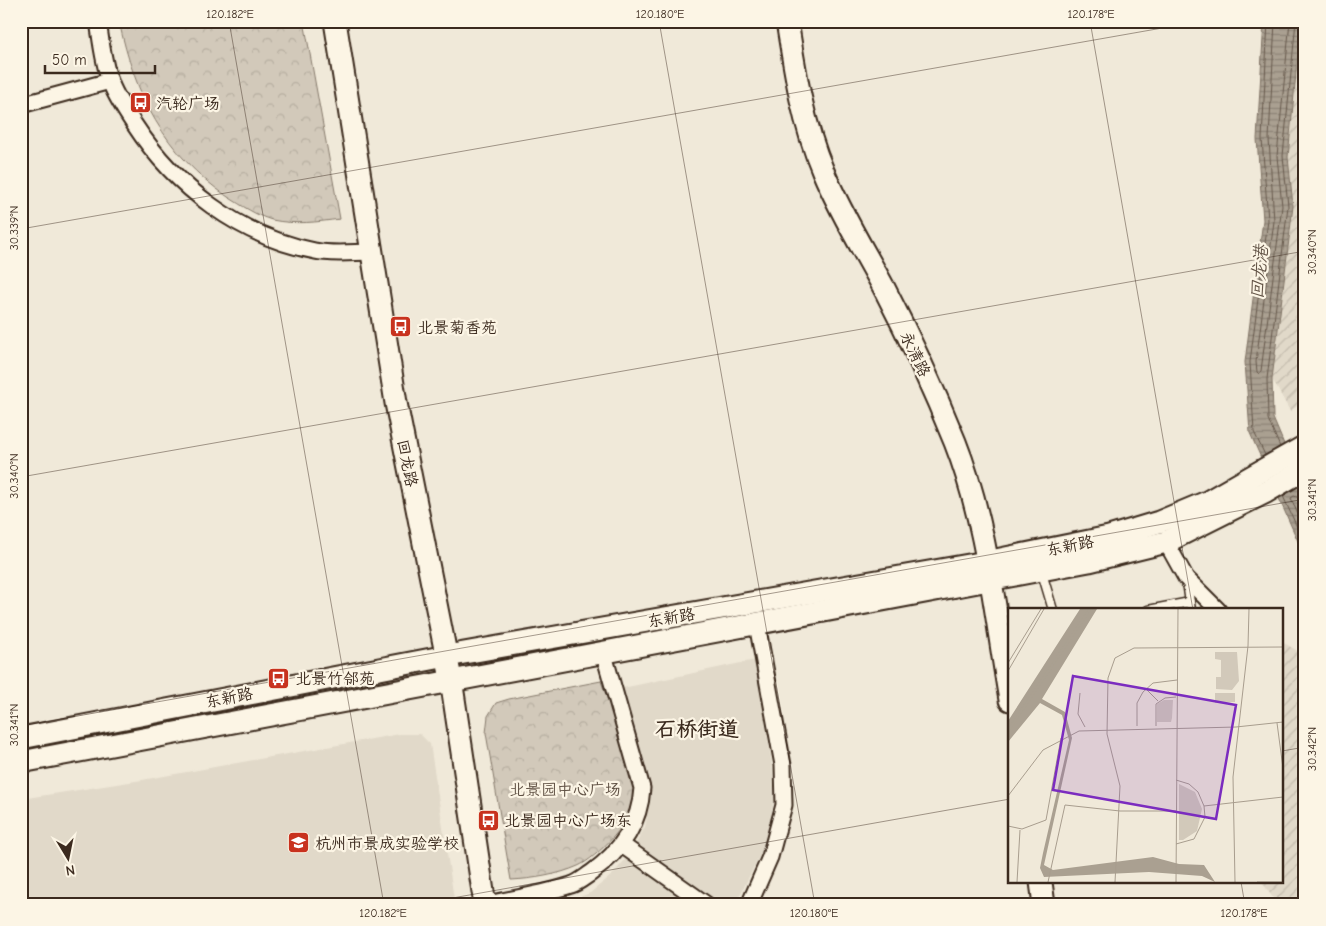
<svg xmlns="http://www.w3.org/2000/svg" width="1326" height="926" viewBox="0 0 1326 926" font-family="'Comic Neue','LXGW WenKai TC',sans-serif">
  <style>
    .built { fill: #e1d9c9 }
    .industrial { fill: url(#industrial-furrows) }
    .park { fill: url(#park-crowns); stroke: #867a6c }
    .water { fill: url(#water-rules); stroke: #7e7163 }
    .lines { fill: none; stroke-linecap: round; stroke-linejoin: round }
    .shore { stroke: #67594c; stroke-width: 1 }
    .lane-casing { stroke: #3b2a1e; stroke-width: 11 }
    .street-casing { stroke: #3b2a1e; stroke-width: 19 }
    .secondary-casing { stroke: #3b2a1e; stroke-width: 25 }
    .lane { stroke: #fcf5e5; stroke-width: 8 }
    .street { stroke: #fcf5e5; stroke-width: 15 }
    .secondary { stroke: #fcf5e5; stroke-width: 21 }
    .ticks { fill: none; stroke: #3b2a1e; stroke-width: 1; stroke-opacity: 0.45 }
    .labels { text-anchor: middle; stroke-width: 4.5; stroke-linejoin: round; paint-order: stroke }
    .poi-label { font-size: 16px; fill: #3b2a1e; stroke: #fcf5e5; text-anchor: start }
    .street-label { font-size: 16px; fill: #3b2a1e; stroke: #fcf5e5 }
    .park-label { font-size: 16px; fill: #615245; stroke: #fcf5e5 }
    .water-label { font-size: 18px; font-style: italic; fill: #625346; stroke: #fcf5e5 }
    .district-label { font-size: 21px; font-weight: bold; fill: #3b2a1e; stroke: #fcf5e5 }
    .inset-river { fill: none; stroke: #aaa091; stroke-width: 2.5 }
    .inset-road { fill: none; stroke: #a89d8e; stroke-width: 1 }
    .view { fill: #7b2cbf; fill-opacity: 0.15; stroke: #7b2cbf; stroke-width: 2.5 }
    .inset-edge { fill: none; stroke: #3b2a1e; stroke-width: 2.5 }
    .neatline { fill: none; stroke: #3b2a1e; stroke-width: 2 }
    .ticks-label { font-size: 12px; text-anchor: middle; fill: #3b2a1e }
  </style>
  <defs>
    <pattern id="industrial-furrows" width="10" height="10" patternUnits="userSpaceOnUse" patternTransform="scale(1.25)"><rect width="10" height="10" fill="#e1d9c9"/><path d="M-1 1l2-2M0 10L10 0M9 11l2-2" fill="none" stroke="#c2baac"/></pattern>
    <pattern id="park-crowns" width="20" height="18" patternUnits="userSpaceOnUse" patternTransform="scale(1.25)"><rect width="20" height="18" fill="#d2c9ba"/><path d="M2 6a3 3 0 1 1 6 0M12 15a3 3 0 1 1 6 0" fill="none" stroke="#b5ad9f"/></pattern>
    <pattern id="water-rules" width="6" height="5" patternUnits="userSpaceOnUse" patternTransform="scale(1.25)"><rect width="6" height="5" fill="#aaa091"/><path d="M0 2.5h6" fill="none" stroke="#8c8376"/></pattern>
  </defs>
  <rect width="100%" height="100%" fill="#f0e9d9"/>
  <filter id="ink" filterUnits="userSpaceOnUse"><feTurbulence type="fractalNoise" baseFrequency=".02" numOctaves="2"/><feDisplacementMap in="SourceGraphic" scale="10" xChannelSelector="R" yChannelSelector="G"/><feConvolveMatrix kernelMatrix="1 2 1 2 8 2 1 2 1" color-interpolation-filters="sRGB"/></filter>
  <g filter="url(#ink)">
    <g class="built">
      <path d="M755 660 771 757 775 797 764 847 735 905H560L590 893 612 875 631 853 645 827 650 798 644 764 623 688Z"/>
      <path d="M400 734H420L430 744 455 905H21V799L142 780Z"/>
    </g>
    <g class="industrial">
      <path d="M1301 21H1305V401L1290 411 1272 379 1293 206 1288 157Z"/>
      <path d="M1282 642 1305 655V898L1275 901 1262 882H1282Z"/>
    </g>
    <g class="park">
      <path d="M119 21H304L340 219C317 222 296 225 272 220 257 216 241 205 228 197 164 153 135 96 119 21Z"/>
      <path d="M601 681C609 704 638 777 636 798 634 819 597 858 578 866 558 875 532 879 511 880L486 733 488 716 496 703 509 699Z"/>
    </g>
    <path class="water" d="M1264 21H1301L1288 157 1293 206 1272 379 1273 418 1305 494V557L1250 433 1245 362 1263 220 1257 139Z"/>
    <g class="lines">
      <g class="shore">
        <path d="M1275 21 1269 139 1274 221 1256 362 1257 372 1259 374 1261 371 1282 206 1277 156 1290 21"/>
        <path d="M1280 447 1268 419 1267 379 1288 206 1283 156 1296 21"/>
        <path d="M1265 455 1254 432 1250 362 1268 220 1262 139 1268 21"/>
        <path d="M1283 496 1305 545"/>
        <path d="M1305 500 1294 496 1291 498 1305 531"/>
      </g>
      <defs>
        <g id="lane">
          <path d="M1042 573 1053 610"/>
          <path d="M1187 582 1191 610"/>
          <path d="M1148 610 1190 602"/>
        </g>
        <g id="street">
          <path d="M98 21C101 40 103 62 110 81 115 96 125 110 134 124 175 187 240 237 315 251 333 255 354 252 372 252"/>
          <path d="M21 105 110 81"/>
          <path d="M1166 542 1186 578 1218 610"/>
          <path d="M622 845 707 905"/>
          <path d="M485 905C513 898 544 894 571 885 578 883 585 877 591 873 620 852 640 824 642 788L603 651"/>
          <path d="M749 905 770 857 784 805 783 765 757 624"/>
        </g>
        <g id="secondary">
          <path d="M335 21 396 403 451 679 485 905"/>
          <path d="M787 21C795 72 803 124 823 171 840 212 863 249 884 288 910 338 934 390 955 442 987 523 995 614 1010 700"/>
          <path d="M21 738 447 656 986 562 1109 537 1159 522 1207 502 1305 446"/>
          <path d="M21 762 1089 561 1166 542 1266 492 1305 469"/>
          <path d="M1041 882 1044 905"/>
        </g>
      </defs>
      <use href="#lane" class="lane-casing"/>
      <use href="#street" class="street-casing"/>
      <use href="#secondary" class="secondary-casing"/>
      <use href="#lane" class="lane"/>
      <use href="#street" class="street"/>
      <use href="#secondary" class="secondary"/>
    </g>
  </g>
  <path class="ticks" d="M229 21 384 905M659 21 815 905M1090 21 1193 610M21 229 1202 21M21 477 1305 251M21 726 1305 499M1282 751 1305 747M1241 882 1245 905M413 905 1010 799"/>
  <defs>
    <symbol id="bus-square" viewBox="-11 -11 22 22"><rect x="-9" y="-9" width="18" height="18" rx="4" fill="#c8321e" stroke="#fcf5e5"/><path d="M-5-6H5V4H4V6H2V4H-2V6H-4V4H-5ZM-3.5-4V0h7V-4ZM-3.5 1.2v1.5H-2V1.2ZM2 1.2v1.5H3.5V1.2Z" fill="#fff"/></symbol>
    <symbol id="school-square" viewBox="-11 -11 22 22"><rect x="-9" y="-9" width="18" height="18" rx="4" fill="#c8321e" stroke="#fcf5e5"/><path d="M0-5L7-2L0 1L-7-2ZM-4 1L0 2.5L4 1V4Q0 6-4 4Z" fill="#fff"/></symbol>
  </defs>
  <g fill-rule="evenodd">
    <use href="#bus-square" x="128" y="90" width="25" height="25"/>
    <use href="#bus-square" x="388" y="314" width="25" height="25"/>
    <use href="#bus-square" x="266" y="666" width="25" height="25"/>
    <use href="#bus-square" x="476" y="808" width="25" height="25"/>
    <use href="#school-square" x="286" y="830" width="25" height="25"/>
  </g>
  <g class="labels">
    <g class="poi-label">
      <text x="156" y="109">汽轮广场</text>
      <text x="417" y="333">北景菊香苑</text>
      <text x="295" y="684">北景竹邻苑</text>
      <text x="504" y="826">北景园中心广场东</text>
      <text x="315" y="849">杭州市景成实验学校</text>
    </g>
    <g class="street-label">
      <text transform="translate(916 354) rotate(64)" y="6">永清路</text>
      <text transform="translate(408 463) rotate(79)" y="6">回龙路</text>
      <text transform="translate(1070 545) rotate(-11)" y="6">东新路</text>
      <text transform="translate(671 617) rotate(-10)" y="6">东新路</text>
      <text transform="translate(229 697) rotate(-11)" y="6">东新路</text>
    </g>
    <g class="park-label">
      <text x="565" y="795">北景园中心广场</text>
    </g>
    <g class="water-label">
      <text transform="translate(1259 272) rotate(-85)" y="6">回龙港</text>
    </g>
    <g class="district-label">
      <text x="697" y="736">石桥街道</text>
    </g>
  </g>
  <g transform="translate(1008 608)">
    <rect width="275" height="275" fill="#f0e9d9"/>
    <path d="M207 44H229L231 73 224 82 208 81V69H213V52L207 51ZM207 85H227V94L207 95Z" fill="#d2c9ba"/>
    <path d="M156 92H165L164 110 163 114H149V96ZM171 176 187 184 194 201 189 223 175 232H171Z" fill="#d2c9ba"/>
    <path d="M72 1H89L34 91 57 104 64 130 36 257 45 262 145 249 171 256 196 257 207 274 194 268 141 264 36 269 32 260 35 245 61 132 54 107 32 95 0 134V113Z" fill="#aaa091"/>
    <path class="inset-river" d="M0 123 82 1"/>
    <path class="inset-road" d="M0 55 33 1M0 63 36 1M138 81 150 93M72 85 70 106 77 119M269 115 275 160M129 118V95L135 84 145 75 169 72M148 118V96L157 90 168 89M0 188 35 142 71 123 228 119 275 114M196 198 275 189M0 218 14 221 38 212 53 130M168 236 186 231 197 209 196 198 190 184 181 176 168 172M9 274 12 222M40 274 57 197 112 203H168M107 274 112 178 99 126 100 70 107 50 126 40 275 39M168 274 170 1M227 274 225 169 240 38 241 1M249 274H275"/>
    <path class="view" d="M65 68 228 97 208 211 45 182Z"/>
    <rect width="275" height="275" class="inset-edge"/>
  </g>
  <rect width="1326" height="926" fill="none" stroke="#fcf5e5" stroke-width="55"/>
  <g transform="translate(68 858) rotate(170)" stroke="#fcf5e5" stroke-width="4" paint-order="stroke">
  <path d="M0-4L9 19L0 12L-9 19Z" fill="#3b2a1e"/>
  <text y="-8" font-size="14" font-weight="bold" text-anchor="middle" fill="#3b2a1e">N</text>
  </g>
  <path d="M45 65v8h110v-8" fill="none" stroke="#3b2a1e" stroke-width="2.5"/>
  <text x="52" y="65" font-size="15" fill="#3b2a1e" stroke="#fcf5e5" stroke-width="4" paint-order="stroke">50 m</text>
  <rect x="28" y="28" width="1270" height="870" class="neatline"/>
  <g class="ticks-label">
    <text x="230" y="18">120.182°E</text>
    <text x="660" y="18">120.180°E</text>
    <text x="1091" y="18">120.178°E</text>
    <text transform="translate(14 228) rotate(-90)" y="4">30.339°N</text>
    <text transform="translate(1312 252) rotate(-90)" y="4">30.340°N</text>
    <text transform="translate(14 476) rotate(-90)" y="4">30.340°N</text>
    <text transform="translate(1312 500) rotate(-90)" y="4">30.341°N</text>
    <text transform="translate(14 725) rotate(-90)" y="4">30.341°N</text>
    <text transform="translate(1312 749) rotate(-90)" y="4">30.342°N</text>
    <text x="383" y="917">120.182°E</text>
    <text x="814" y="917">120.180°E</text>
    <text x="1244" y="917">120.178°E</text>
  </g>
</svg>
